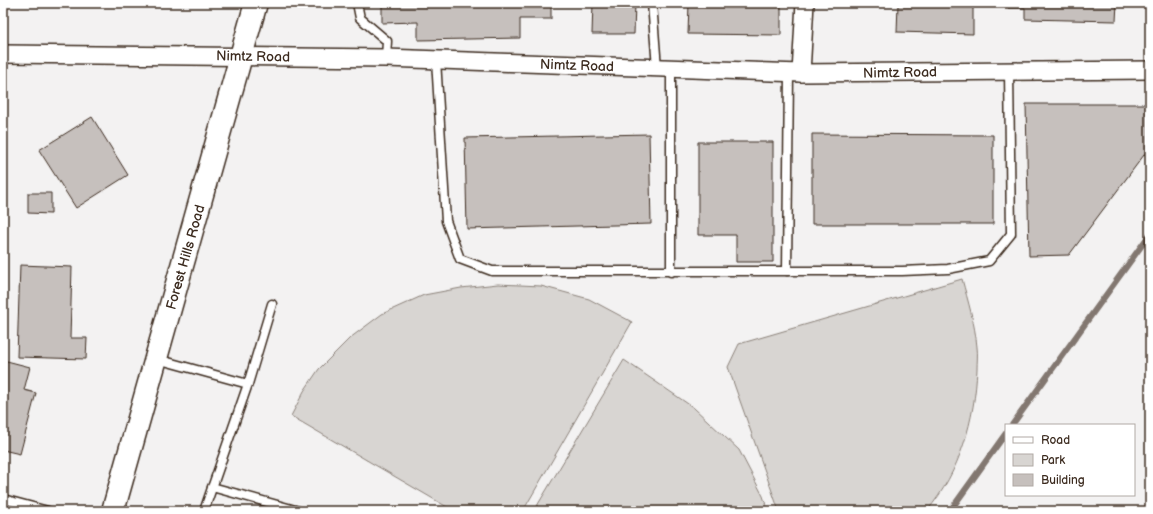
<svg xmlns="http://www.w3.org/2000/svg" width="1153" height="514" viewBox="0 0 1153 514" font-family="'Balsamiq Sans',sans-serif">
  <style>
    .green { fill: #d8d5d2; stroke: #8a8078 }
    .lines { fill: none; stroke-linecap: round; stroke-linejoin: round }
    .stream { stroke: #827770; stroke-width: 6 }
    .building { fill: #c6c0bd; stroke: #3b2a1e }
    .lane-casing { stroke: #3b2a1e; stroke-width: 11 }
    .street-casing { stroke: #3b2a1e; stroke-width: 20 }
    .secondary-casing { stroke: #3b2a1e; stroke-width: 25 }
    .lane { stroke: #fff; stroke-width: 8 }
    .street { stroke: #fff; stroke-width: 17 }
    .secondary { stroke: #fff; stroke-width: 22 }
    .labels { text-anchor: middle; stroke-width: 3; stroke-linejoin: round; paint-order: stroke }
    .street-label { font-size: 14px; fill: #3b2a1e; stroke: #fff }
  </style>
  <rect width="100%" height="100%" fill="#f3f2f2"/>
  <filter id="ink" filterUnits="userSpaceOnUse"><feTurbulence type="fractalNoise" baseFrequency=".025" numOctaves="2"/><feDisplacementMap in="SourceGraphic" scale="8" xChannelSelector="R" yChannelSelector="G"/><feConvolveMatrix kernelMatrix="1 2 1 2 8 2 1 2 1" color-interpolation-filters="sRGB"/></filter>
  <g filter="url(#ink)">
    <g class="green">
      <path d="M962 279C968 301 975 324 977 347 978 354 977 362 977 369 975 419 960 472 927 511H779L728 367 739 344Z"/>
      <path d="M498 284 541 286 589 299 632 322 523 511H454L291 416 304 391 319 369 350 338 382 314 424 295 461 288Z"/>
      <path d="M624 360 694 408 739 450 763 496 768 511H534Z"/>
    </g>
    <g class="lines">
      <g class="stream">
        <path d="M1012 425 1150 234"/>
        <path d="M950 511 1006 433"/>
      </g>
    </g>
    <g class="building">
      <path d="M382 3H551V19H520V38L418 40V22L382 23Z"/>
      <path d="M593 3H635L634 34H592Z"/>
      <path d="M689 3H781V35L688 34Z"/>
      <path d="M1008 3H1117L1116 21 1025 19V8H1008Z"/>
      <path d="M898 4 973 5V34L897 32Z"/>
      <path d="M1026 104H1150V147L1069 255 1029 256Z"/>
      <path d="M92 117 128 175 76 208 39 150Z"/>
      <path d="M649 134 651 224 467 229 465 138Z"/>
      <path d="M812 134 993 135V224H812Z"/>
      <path d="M698 142H773V262H736V235H698Z"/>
      <path d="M28 193H51V214L28 213Z"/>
      <path d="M20 265 72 267 70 338H87L86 359 17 357Z"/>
      <path d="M3 360 30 367 24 390 36 393 20 454 3 450Z"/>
    </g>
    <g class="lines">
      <defs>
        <g id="lane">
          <path d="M357 3 360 18 387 41 386 58"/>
          <path d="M652 3 657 68"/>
          <path d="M436 60 446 221 460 259 492 271H902L948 269 989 261 1011 234 1009 71"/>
          <path d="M787 271 789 73"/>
          <path d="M671 272V69"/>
          <path d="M157 359 248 384 204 511"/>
          <path d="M248 384 272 304"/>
          <path d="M212 487 299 511"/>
          <path d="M3 499 48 511"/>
        </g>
        <g id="street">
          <path d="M3 54 386 58 801 73 1150 70"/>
          <path d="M801 73 805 3"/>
        </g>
        <path id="secondary" d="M113 511 256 3"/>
      </defs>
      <use href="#lane" class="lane-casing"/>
      <use href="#street" class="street-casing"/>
      <use href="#secondary" class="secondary-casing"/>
      <use href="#lane" class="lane"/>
      <use href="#street" class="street"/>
      <use href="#secondary" class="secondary"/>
    </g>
  </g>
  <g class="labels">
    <g class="street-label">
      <text transform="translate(253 56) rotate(1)" y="5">Nimtz Road</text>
      <text transform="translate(577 65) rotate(2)" y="5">Nimtz Road</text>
      <text transform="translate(900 72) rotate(-1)" y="5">Nimtz Road</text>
      <text transform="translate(185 257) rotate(-74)" y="5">Forest Hills Road</text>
    </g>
  </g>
  <rect width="1153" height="514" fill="none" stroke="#fff" stroke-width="16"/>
  <rect x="8" y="8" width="1137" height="498" fill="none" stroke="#3b2a1e" stroke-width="1.5" filter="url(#ink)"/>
  <rect x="1005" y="424" width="130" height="72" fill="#ffffff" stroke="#b1aaa5"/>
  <rect x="1013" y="437" width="20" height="6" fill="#ffffff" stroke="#b1aaa5"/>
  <text x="1041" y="444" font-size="12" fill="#3b2a1e">Road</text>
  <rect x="1013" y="454" width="20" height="12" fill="#d8d5d2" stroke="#b1aaa5"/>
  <text x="1041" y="464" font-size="12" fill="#3b2a1e">Park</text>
  <rect x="1013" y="474" width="20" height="12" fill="#c6c0bd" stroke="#b1aaa5"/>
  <text x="1041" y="484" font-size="12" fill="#3b2a1e">Building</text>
</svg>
